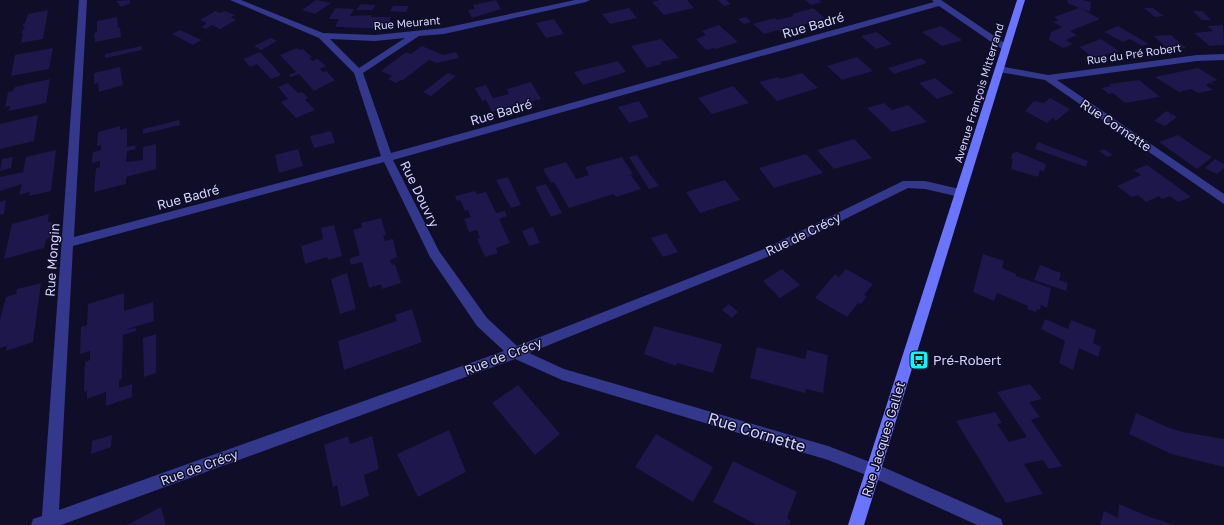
<svg xmlns="http://www.w3.org/2000/svg" width="1224" height="525" viewBox="0 0 1224 525" font-family="'Golos Text',sans-serif">
  <style>
    .building { fill: #1d174b }
    .lines { fill: none; stroke-linecap: round; stroke-linejoin: round }
    .street { fill: #33388c; fill-rule: evenodd }
    .secondary { fill: #6b74ff; fill-rule: evenodd }
    .labels { text-anchor: middle; stroke-width: 3; stroke-linejoin: round; paint-order: stroke }
    .far-street-label { font-size: 11px; fill: #d5d4ff; stroke: #0f0d28 }
    .street-label { font-size: 13px; fill: #d5d4ff; stroke: #0f0d28 }
    .poi-label { font-size: 13px; fill: #d5d4ff; stroke: #0f0d28; text-anchor: start }
    .near-street-label { font-size: 16px; fill: #d5d4ff; stroke: #0f0d28 }
  </style>
  <rect width="100%" height="100%" fill="#0f0d28"/>
  <g class="building">
    <path d="M129 0 131 3 121 7 116 1Z"/>
    <path d="M316 0 331 3 315 14 302 10Z"/>
    <path d="M496 0 501 9 472 18 468 10 475 9 473 5Z"/>
    <path d="M660 0H687L694 8 664 15 652 2Z"/>
    <path d="M718 0H726L731 4 724 6Z"/>
    <path d="M805 0H819L822 2 811 5Z"/>
    <path d="M1068 0H1082L1091 2 1090 12 1080 8 1100 19 1070 31 1077 35 1066 40 1073 44 1063 48 1049 40 1051 32 1062 27 1053 22 1059 20 1054 17 1079 8 1067 3Z"/>
    <path d="M361 4 376 5 372 10H356Z"/>
    <path d="M393 6H409L406 12 390 11Z"/>
    <path d="M335 8 354 9 350 16 372 15 371 17H391L388 24H393L391 29 335 27 339 19H329Z"/>
    <path d="M629 8 637 18 610 24 602 14Z"/>
    <path d="M813 8 825 18 780 32 779 30 764 34 753 24 775 18 777 20 794 16 792 14Z"/>
    <path d="M1144 8H1153L1164 16 1155 17Z"/>
    <path d="M48 10 43 39 21 43 23 33H21L25 27 23 26V24L25 23 28 14Z"/>
    <path d="M215 11 220 13 225 11 235 15 231 17 236 20 220 29 212 25 206 29 201 27 207 23 200 20Z"/>
    <path d="M1193 11H1202L1211 20H1202Z"/>
    <path d="M117 17 118 28 120 27 121 37 95 42 94 33 97 32V21Z"/>
    <path d="M746 17 751 22 744 24 738 19Z"/>
    <path d="M554 19 564 34 546 38 536 23Z"/>
    <path d="M719 25 738 42 716 49 714 48 706 50 696 39 706 35 702 31Z"/>
    <path d="M1223 25 1224 45 1210 46 1194 33 1213 31 1207 26Z"/>
    <path d="M941 26 961 39V41L942 46 922 32Z"/>
    <path d="M1118 26 1149 44 1142 46 1130 39 1123 42 1104 32Z"/>
    <path d="M180 30 202 40 193 45 172 34Z"/>
    <path d="M877 32 892 44 876 49 861 36Z"/>
    <path d="M1171 35 1186 48 1168 50 1154 36Z"/>
    <path d="M271 38 277 41 261 50 254 46Z"/>
    <path d="M661 39 679 58 660 62 662 64 647 68 631 46Z"/>
    <path d="M1101 39 1119 51 1094 58 1079 47Z"/>
    <path d="M142 46V50L105 58V54Z"/>
    <path d="M422 46 443 55 456 52 459 58 437 63 429 60 403 80H401L396 83 388 79 392 76 381 71 406 52 411 54Z"/>
    <path d="M53 48 49 69 11 76 15 55Z"/>
    <path d="M297 48 299 50 303 49 312 57 309 58 313 61 318 59 326 66 320 69 323 72 326 71 335 80 314 91 299 74 291 77 288 75 296 72 280 55Z"/>
    <path d="M260 52 274 67 281 75 271 79 257 64 250 67 243 59Z"/>
    <path d="M857 57 873 71 842 80 827 66Z"/>
    <path d="M921 58 927 63 894 74 888 68Z"/>
    <path d="M618 61 626 72 583 85 574 72Z"/>
    <path d="M120 67 123 85 99 92 98 83 94 84V73Z"/>
    <path d="M1198 68 1218 80 1211 82 1217 86 1210 83 1206 85 1213 90 1198 93 1191 89 1179 92 1155 77Z"/>
    <path d="M448 73 456 76 431 96 423 92Z"/>
    <path d="M802 73 818 88 777 101 759 82 778 77 781 79Z"/>
    <path d="M935 78 954 93 937 99 919 83Z"/>
    <path d="M50 79 46 103 9 111 10 106 5 107 8 92 13 91 15 87Z"/>
    <path d="M1139 80 1160 97 1125 103 1113 93 1109 94 1101 88 1111 86 1109 84Z"/>
    <path d="M531 82 541 99 532 101 534 105 518 109 516 105 492 112 486 100 482 101 475 88 486 85 493 98 509 94 507 89Z"/>
    <path d="M288 83 298 93 302 92 308 98 305 100 315 110 296 118 281 102 288 99 278 87Z"/>
    <path d="M733 86 749 103 712 114 698 98Z"/>
    <path d="M1050 98 1070 109 1056 121 1053 118 1047 123 1025 111 1034 101 1044 103Z"/>
    <path d="M639 101 649 117 629 123 618 107Z"/>
    <path d="M884 103 892 110 908 105 927 122 892 132 867 108Z"/>
    <path d="M1166 111 1177 117 1165 126 1154 121Z"/>
    <path d="M38 115 34 141 0 149V124Z"/>
    <path d="M179 120 180 125 143 134V129Z"/>
    <path d="M120 126V130L127 128V147L135 145 136 149 127 151 126 162 143 160V147L156 144V169L126 177V184L94 192 96 168 100 167V161L92 163V158L93 152 101 150V145L97 146 98 132Z"/>
    <path d="M331 131 335 143 314 148 310 136Z"/>
    <path d="M1178 135 1200 150 1212 157 1197 169 1159 142Z"/>
    <path d="M854 139 872 158 834 169 817 150Z"/>
    <path d="M1038 142 1088 161 1086 167 1035 149Z"/>
    <path d="M298 149 303 166 279 173 275 155Z"/>
    <path d="M1104 149 1113 155 1107 157 1099 151Z"/>
    <path d="M56 150 51 191 29 196 30 192 19 195 22 184 0 191V177L23 172 26 157Z"/>
    <path d="M1015 151 1046 164 1044 172 1040 170 1038 177 1011 169 1013 159H1011L1012 153H1015Z"/>
    <path d="M806 154 823 173 774 188 759 168Z"/>
    <path d="M637 155 647 170 659 186 649 189 629 157Z"/>
    <path d="M13 157 11 168 0 171 2 159Z"/>
    <path d="M622 157 633 174 620 178 631 175 641 189 616 197 614 194 569 208 554 182 551 183 543 169 566 162 576 179 589 175 585 167Z"/>
    <path d="M1215 159 1224 164V168L1217 174 1205 168Z"/>
    <path d="M1147 165 1168 180 1191 197 1178 202 1170 196 1162 199 1159 196 1146 202 1138 195 1132 197 1117 186 1141 175 1134 170Z"/>
    <path d="M508 177 521 205 511 208 496 180Z"/>
    <path d="M725 180 740 200 700 213 686 192Z"/>
    <path d="M546 184 554 198 562 213 551 217 535 187Z"/>
    <path d="M475 191 477 194 486 192 496 213 505 211 507 216 499 219 510 243 496 248 498 253 485 257 477 239 480 238 477 230 469 232 464 219 471 217 468 210 465 211 460 200 457 201 455 196Z"/>
    <path d="M6 200 4 214 0 215V202Z"/>
    <path d="M49 214 48 222H52L50 237 46 240 44 248 4 259 12 224Z"/>
    <path d="M381 218 386 235 383 236 385 241 393 239 397 257 390 260 392 265 395 264 401 283 382 289 381 284 369 288 362 262 351 265 349 259 360 255 353 230 362 227 361 223Z"/>
    <path d="M334 225 342 256 328 260 327 257 305 264 301 246 323 239 321 228Z"/>
    <path d="M533 227 540 243 529 246 522 231Z"/>
    <path d="M666 233 678 252 663 257 651 238Z"/>
    <path d="M983 254 1004 261 1002 268 1016 274V276L1051 288 1047 308 1041 305 1040 310 1037 309 1036 312 1027 309 1028 306 997 293 994 301 973 292Z"/>
    <path d="M1040 265 1061 273 1059 280 1068 283 1066 291 1034 280Z"/>
    <path d="M782 269 800 285 780 298 763 281Z"/>
    <path d="M846 269 873 284 864 295 867 296 861 304 858 303 847 317 815 298 835 274 839 277Z"/>
    <path d="M347 273 356 309 340 314 331 279Z"/>
    <path d="M41 283 33 342 6 351 7 346 0 348V320L6 297 16 294 17 289Z"/>
    <path d="M124 293V311L153 302 154 321 124 330 136 328V331L123 335 122 379 119 380V388L132 384V397L106 406V392L87 399V391L84 392 85 362 90 360V351L80 354 81 327 87 325 88 304Z"/>
    <path d="M729 304 738 312 732 318 722 310Z"/>
    <path d="M412 309 422 342 344 370 338 341 397 321 395 315Z"/>
    <path d="M1045 319 1068 329 1071 320 1096 330 1093 343 1101 347 1098 357 1079 348 1073 370 1059 363 1065 341 1041 329Z"/>
    <path d="M654 326 722 344 713 373 677 363 676 366 644 354Z"/>
    <path d="M156 334V373L144 377 143 338Z"/>
    <path d="M757 347 805 359 807 350 828 355 823 393 806 389 805 393 750 378Z"/>
    <path d="M1030 384 1042 399 1029 402 1040 417 1031 420 1062 466 1049 469 1043 460 1024 464 1043 494 1006 503 956 421 995 412 1002 423 997 424 1009 442 1027 437 997 392Z"/>
    <path d="M518 385 560 434 535 455 492 403Z"/>
    <path d="M1136 413 1167 427 1183 432 1224 439V467L1171 454 1129 434Z"/>
    <path d="M449 430 466 472 418 497 397 454Z"/>
    <path d="M656 434 713 467 693 502 635 467Z"/>
    <path d="M112 435 111 447 91 454 92 441Z"/>
    <path d="M348 436 350 444 372 436 379 469 364 475 369 496 341 507 337 485 333 487 324 445Z"/>
    <path d="M733 461 797 492 787 518 791 521 789 525H757L713 502Z"/>
    <path d="M1119 504 1147 516 1174 525H1100L1104 511 1118 518Z"/>
    <path d="M161 507 166 525H127Z"/>
  </g>
  <g class="lines">
    <g class="street">
      <path d="M79 0H87L74 237 381 156 354 73 319 38 230 0H241L323 33 375 35 444 28 575 0H590L586 2 444 34 419 36 363 73 391 153 934 2 932 0H941L1009 46V50H1003L939 6 393 160 439 251 487 318 517 346 764 249 903 181H925L964 190 965 193 964 196 960 197 925 189 908 188 772 255 529 353 564 369 828 446 883 467 1001 519 1003 525H977L874 478 828 460 562 380 515 359 61 525H31L33 519 42 516ZM405 38 359 68 330 39 375 41ZM384 162 430 257 477 326 504 351 59 510 73 246Z"/>
      <path d="M1224 54V60L1197 61 1057 80 1224 194V204L1045 80 999 72 994 69 999 66 1048 75 1197 55Z"/>
    </g>
    <path class="secondary" d="M1017 0H1025L864 525H848Z"/>
  </g>
  <defs>
    <symbol id="bus-square" viewBox="-11 -11 22 22"><rect x="-9" y="-9" width="18" height="18" rx="4" fill="#00fcff" stroke="#0f0d28"/><path d="M-5-6H5V4H4V6H2V4H-2V6H-4V4H-5ZM-3.5-4V0h7V-4ZM-3.5 1.2v1.5H-2V1.2ZM2 1.2v1.5H3.5V1.2Z" fill="#111"/></symbol>
  </defs>
  <g fill-rule="evenodd">
    <use href="#bus-square" x="908" y="349" width="22" height="22"/>
  </g>
  <g class="labels">
    <g class="far-street-label">
      <text transform="translate(407 23) rotate(-5)" y="4">Rue Meurant</text>
      <text transform="translate(1134 54) rotate(-8)" y="4">Rue du Pré Robert</text>
      <text transform="translate(979 93) rotate(-73)" y="4">Avenue François Mitterrand</text>
    </g>
    <g class="street-label">
      <text transform="translate(813 25) rotate(-16)" y="5">Rue Badré</text>
      <text transform="translate(501 112) rotate(-16)" y="5">Rue Badré</text>
      <text transform="translate(1116 125) rotate(34)" y="5">Rue Cornette</text>
      <text transform="translate(420 194) rotate(64)" y="5">Rue Douvry</text>
      <text transform="translate(188 197) rotate(-15)" y="5">Rue Badré</text>
      <text transform="translate(803 234) rotate(-26)" y="5">Rue de Crécy</text>
      <text transform="translate(52 260) rotate(-86)" y="5">Rue Mongin</text>
      <text transform="translate(503 356) rotate(-21)" y="5">Rue de Crécy</text>
      <text transform="translate(883 439) rotate(-73)" y="5">Rue Jacques Gallet</text>
      <text transform="translate(199 467) rotate(-20)" y="5">Rue de Crécy</text>
    </g>
    <g class="poi-label">
      <text x="933" y="365">Pré-Robert</text>
    </g>
    <g class="near-street-label">
      <text transform="translate(757 432) rotate(17)" y="6">Rue Cornette</text>
    </g>
  </g>
</svg>
